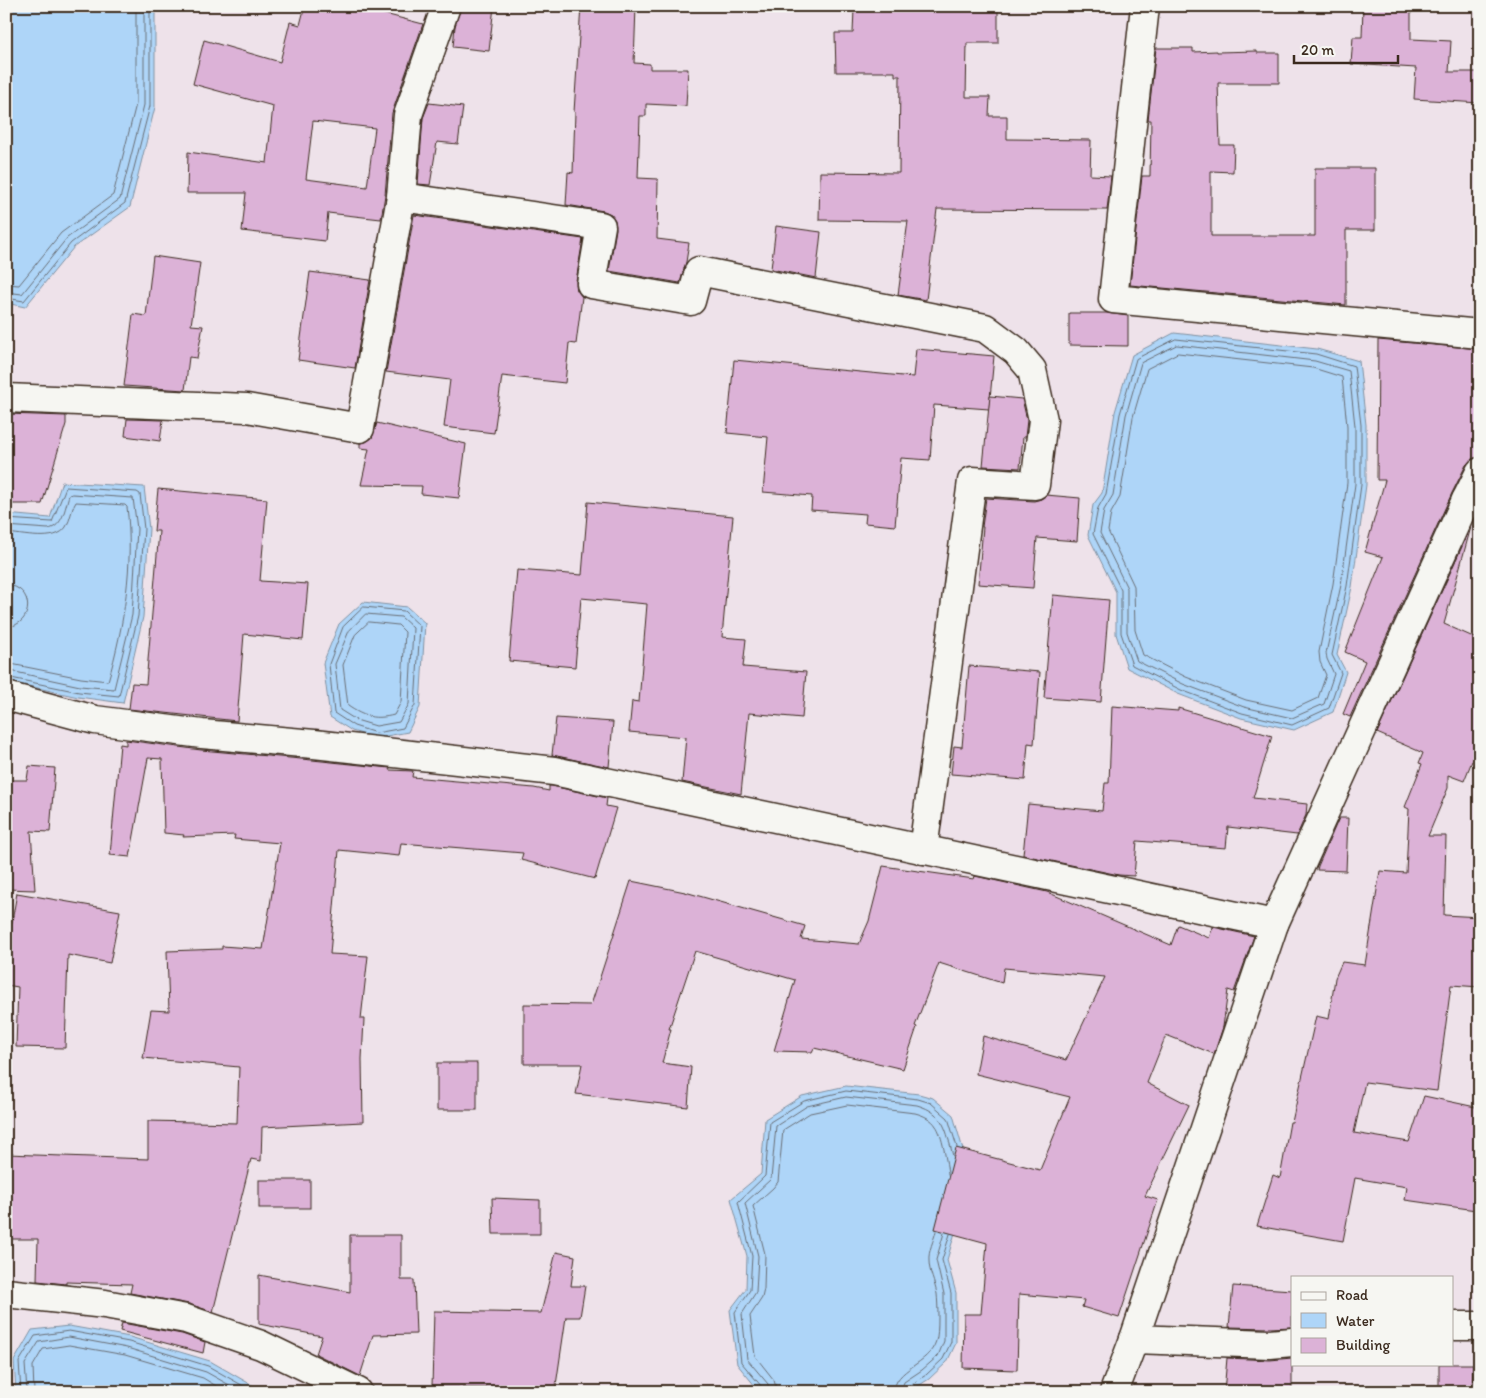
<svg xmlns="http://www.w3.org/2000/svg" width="1486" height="1398" viewBox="0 0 1486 1398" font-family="Itim,sans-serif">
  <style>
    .water { fill: #aed5f8; stroke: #8091a1 }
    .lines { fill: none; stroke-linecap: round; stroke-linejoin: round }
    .shore { stroke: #696e75; stroke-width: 1 }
    .building { fill: #dcb2d7; stroke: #3b2a1e; fill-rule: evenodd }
    .minor-casing { stroke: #3b2a1e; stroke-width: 31 }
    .minor { stroke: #f6f6f2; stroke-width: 28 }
  </style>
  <rect width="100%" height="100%" fill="#eee2ea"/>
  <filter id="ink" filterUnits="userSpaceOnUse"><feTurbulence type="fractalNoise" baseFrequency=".02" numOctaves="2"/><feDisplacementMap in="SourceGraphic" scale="10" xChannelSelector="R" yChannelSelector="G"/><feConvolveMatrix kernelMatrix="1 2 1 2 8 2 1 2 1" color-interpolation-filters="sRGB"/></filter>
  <g filter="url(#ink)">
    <g class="water">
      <path d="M6 6H155V107L130 207 74 247 25 307 6 303Z"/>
      <path d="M1174 333 1317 349 1359 361 1366 425V485L1352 587 1337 655 1346 672 1333 712 1294 730 1241 718 1178 694 1127 668 1116 634V592L1088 535 1093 505 1102 493 1115 412 1132 355Z"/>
      <path d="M62 482 144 487 149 529 143 617 123 703 78 697 6 681V628L9 605 6 603V514L50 518Z"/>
      <path d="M363 602 407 607 425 623 420 707 408 732 376 738 352 731 330 717 323 663 339 624Z"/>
      <path d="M846 1086 919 1094 933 1098 953 1115 966 1160 957 1226 947 1260 956 1293V1343L947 1362 929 1379 909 1392H760L737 1364 730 1310 746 1289 747 1256 731 1199 761 1174 765 1119 802 1096Z"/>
      <path d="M69 1326 130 1337 210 1361 264 1392H16L14 1361 32 1330Z"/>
    </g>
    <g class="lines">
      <g class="shore">
        <path d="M6 284 19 285 61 233 113 195 136 104V6"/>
        <path d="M6 292 22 294 67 238 120 199 144 105V6"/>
        <path d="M6 298 24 301 71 243 125 203 150 106V6"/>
        <path d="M1176 339 1316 354 1354 366 1361 425V485L1347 586 1332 655 1341 673 1329 708 1292 725 1242 713 1181 690 1132 665 1121 633V590L1093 534 1098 508 1106 494 1120 414 1136 359Z"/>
        <path d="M1177 345 1315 361 1349 371 1355 426V484L1341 585 1326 653 1327 659 1334 674 1324 704 1292 718 1244 707 1183 684 1137 661 1127 632V588L1100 533 1104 510 1113 495 1126 415 1141 363Z"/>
        <path d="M1178 353 1313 368 1342 377 1347 426V483L1333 584 1319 652 1320 662 1326 675 1318 698 1292 710 1246 700 1186 677 1143 655 1135 630 1134 586 1108 531 1111 513 1120 497 1133 417 1147 369Z"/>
        <path d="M6 519 52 522 66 487 137 492 140 494 144 529 138 616 119 696 79 692 6 677"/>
        <path d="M6 526 48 529C63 527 65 508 69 495L72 494 133 498 137 529 132 615 114 689 80 686 6 670"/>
        <path d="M6 533C22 534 56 543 66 527 71 519 71 509 76 502L125 505 127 507C134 562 124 627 108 681L81 678 6 663"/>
        <path d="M6 585C35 586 35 626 6 627"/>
        <path d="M364 607 404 611 420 626 415 705 403 728 376 733 354 726 334 713 329 664 343 627Z"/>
        <path d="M366 614 401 617 413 628 409 704 399 722 376 726 356 720 340 710 335 664 349 631Z"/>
        <path d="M369 622 398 625 405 632 401 702 394 715C375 720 364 717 348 706L343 665 355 635Z"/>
        <path d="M21 1392 19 1362 35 1336 69 1331 129 1342 208 1366 254 1392"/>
        <path d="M27 1392 25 1364 39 1342 69 1337 127 1348 206 1372 242 1392"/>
        <path d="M34 1392 33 1366 43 1349 69 1345 125 1355 203 1378 226 1392"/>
        <path d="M763 1392 762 1387 741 1362 735 1312 750 1290 752 1256 738 1202 765 1176 770 1122 804 1101 846 1091 918 1099 931 1103 948 1118 957 1147"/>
        <path d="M769 1392 768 1384 747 1359 742 1314 756 1292 758 1256 745 1203 771 1179 776 1126 807 1106 846 1097 917 1105C945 1113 946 1130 953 1156"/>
        <path d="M777 1392 774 1380 755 1356 750 1316 762 1298 764 1289 765 1254 753 1206 773 1188 778 1182 783 1130 810 1113 847 1105 915 1113C923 1115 932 1119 936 1126 942 1133 947 1164 948 1174"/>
        <path d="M894 1392C894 1368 929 1365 936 1341 939 1333 938 1303 937 1294 935 1283 929 1272 929 1261 928 1251 934 1240 936 1231"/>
        <path d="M901 1392 904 1382 922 1370 938 1356 944 1341V1294L936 1260 944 1233"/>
        <path d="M907 1392 909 1386 926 1375 943 1359 951 1342V1293L942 1260 950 1234"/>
      </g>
    </g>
    <g class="building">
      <path d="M305 6H354L423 24 392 113 385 195 381 219 328 213 325 241 242 231 246 193H187L188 152 267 163 273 106 193 84 204 40 280 62 290 22 300 25ZM313 121 375 128 367 187 306 179Z"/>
      <path d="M461 6H494L489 51 453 47 455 26Z"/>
      <path d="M581 6H636L634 63 650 64V69H688L686 106 646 104V116H640L638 178 658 179 657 239 689 243 686 262 680 283 609 271 616 229 615 220 611 214 604 211 566 205 568 172 573 173 575 112H574Z"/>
      <path d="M898 6H998V43H967L966 97H990L989 116H1007V139L1091 140 1090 175 1111 176 1107 210 937 209 926 300 898 295 908 221 819 220 820 172 899 173 900 76H895V72H836L835 33H853L854 9 898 11Z"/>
      <path d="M1363 6H1411V39L1451 41 1449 72H1480V103L1414 99 1416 68 1351 64 1353 37H1362Z"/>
      <path d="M1156 48H1193V52L1217 51V52L1257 51V53H1279V83H1218L1220 145H1234L1233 172 1211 171V236H1315V168H1375V230H1346V305L1130 285 1142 176H1150L1151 120H1148Z"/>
      <path d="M429 103 463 107 458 144 437 142 430 185 418 184 423 118Z"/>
      <path d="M414 215 583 239 576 281 577 290 582 297 576 344 569 343 565 383 502 376 494 433 444 427 450 380 386 372Z"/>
      <path d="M776 226 821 232 816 278 771 269Z"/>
      <path d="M153 256 200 263 191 325 203 326 197 358 189 357 185 390 124 386 133 314 146 316Z"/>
      <path d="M310 272 370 280 355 368 298 360Z"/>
      <path d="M1069 313H1107L1128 316V346L1069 345Z"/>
      <path d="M1378 340 1480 349V456L1472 459 1466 465 1452 493 1350 717 1343 714 1365 661 1345 652 1383 557 1365 552 1385 480H1377Z"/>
      <path d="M916 349 994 356 989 409 934 405 930 460 901 458 895 526 865 523 866 514 811 510 812 496 763 492 768 437 727 433 734 360 913 377Z"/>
      <path d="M990 396 1022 399 1027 420 1025 437H1023L1020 468 983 466Z"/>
      <path d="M6 414 66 416V424L42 504H6Z"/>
      <path d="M127 419 163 420 160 441 125 436Z"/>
      <path d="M377 423 466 444 459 498 421 494 422 486 361 485 369 449 360 448V443L366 442 372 438Z"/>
      <path d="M158 489 267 499 260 581 308 584 303 640 244 634 237 721 129 709 132 683 146 684 159 531H154Z"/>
      <path d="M1046 495 1080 498 1077 541 1037 538 1033 588 978 584 983 527H982L986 498 1034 501 1041 499Z"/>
      <path d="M588 502 733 516 722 637 746 639 743 667 806 672 802 718 749 713 741 794 682 782 686 737 629 732 632 701 639 702 647 604 581 598 575 667 509 661 517 570 582 575Z"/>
      <path d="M1471 527 1444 624 1480 640V764L1472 761 1464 781 1448 775V788L1428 836H1446L1444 915 1480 917V987L1451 985 1437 1091 1365 1082 1354 1133 1409 1142 1424 1096 1480 1108 1476 1170H1479L1476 1210 1405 1200 1407 1187 1355 1178 1343 1241 1257 1226 1273 1175 1280 1178 1290 1122H1292L1316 1016 1329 1019 1335 978 1342 962 1365 965 1380 871 1406 873 1409 809 1405 807 1422 764 1419 763 1423 753 1377 733Z"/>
      <path d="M1053 595 1109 600 1101 702 1044 698Z"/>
      <path d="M969 666 1040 672 1034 744 1028 743 1025 780 951 774 954 746 962 747Z"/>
      <path d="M1112 706 1178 711V708L1272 736 1253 798 1307 804 1306 815 1297 835 1228 827 1226 848 1137 841 1134 876 1119 875 1023 855 1028 804 1102 811 1105 783H1109Z"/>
      <path d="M556 718 613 722 609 767 552 755Z"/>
      <path d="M126 740 201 750 312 760 390 768 389 770 413 771 412 777 534 788 549 791V786H552L607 798 606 806 616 808 595 879 521 860 523 853 401 843 399 856 339 850 330 954 368 956 361 1019H364L362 1059 363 1122 262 1127 261 1161 251 1159 213 1312 189 1304 130 1293 132 1284 66 1282V1284L37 1281 38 1239H6V1154L148 1159V1121L237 1123 239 1067 143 1058 151 1010 169 1011 167 951 222 949V946L263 949 280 843 234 839 235 835 183 837 184 835 164 833 162 759 148 758 130 857 110 855 120 744 126 745Z"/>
      <path d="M29 766 55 768 50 832 31 831 35 890 6 889V780H27Z"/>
      <path d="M1339 818H1348L1346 871 1317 870 1318 866Z"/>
      <path d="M883 866 974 879 975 876 1047 892 1171 945 1178 925 1209 938 1213 927 1254 936 1234 992 1228 990 1223 1027 1214 1054 1166 1035 1147 1083 1189 1105 1145 1196 1158 1200 1119 1318 1082 1307 1084 1300 1019 1294 1017 1370 963 1368 964 1314H981L987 1243 935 1229 956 1148 1040 1170 1070 1097 976 1074 983 1036 1066 1060 1105 977 1004 968 1002 983 939 963 915 1026 917 1027 903 1069 814 1048 812 1052 774 1051 795 980 695 951 669 1029H671L662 1063 691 1067 688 1107 576 1094 582 1064H524V1004L591 1005 631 881 685 892 805 926 801 939 859 944 869 921Z"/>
      <path d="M17 893 120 911 110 963 68 955 65 1048 16 1047 18 987 6 985V955Z"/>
      <rect x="437" y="1063" width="40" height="47"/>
      <rect x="259" y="1180" width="51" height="28"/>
      <path d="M492 1198 540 1200V1234H493Z"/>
      <path d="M350 1235H401V1280H414L416 1334 373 1335 360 1376 316 1354 322 1336 259 1324V1275L350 1292Z"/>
      <path d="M556 1252 575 1256 571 1286H585L580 1317H566L555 1392H511L512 1388 432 1387 434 1311 541 1313Z"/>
      <path d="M1233 1286 1292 1290V1327L1270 1328 1229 1327Z"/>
      <path d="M122 1323 182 1334 205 1342 203 1353 120 1331Z"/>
      <path d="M1227 1358 1270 1360 1292 1358V1392H1224Z"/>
      <path d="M1439 1364H1473L1472 1392H1439Z"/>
    </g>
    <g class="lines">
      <defs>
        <g id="minor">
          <path d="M1145 6 1113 299 1480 334"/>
          <path d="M401 197 408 115 446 6"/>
          <path d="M6 398 247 408 360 428 401 197 601 226 591 284 691 301 699 271 985 328 1016 351 1032 370 1043 420 1035 485 972 481 923 850"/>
          <path d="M1466 500 1480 472"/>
          <path d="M6 696 95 720 202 734 314 744 554 771 1274 924 1466 500 1480 504"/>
          <path d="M6 1293 105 1304 186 1319 261 1345 358 1392"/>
          <path d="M1452 1326H1480"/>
          <path d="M1134 1339 1270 1344 1292 1342"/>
          <path d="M1114 1392 1134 1339 1274 924"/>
        </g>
      </defs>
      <use href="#minor" class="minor-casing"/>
      <use href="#minor" class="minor"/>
    </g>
  </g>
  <rect width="1486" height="1398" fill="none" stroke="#f6f6f2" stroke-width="25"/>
  <rect x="12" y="12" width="1461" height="1373" fill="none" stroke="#3b2a1e" stroke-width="2" filter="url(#ink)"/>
  <rect x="1291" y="1276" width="162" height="90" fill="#f6f6f2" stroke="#aba49d"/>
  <rect x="1301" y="1292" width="25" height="8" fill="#f6f6f2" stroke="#aba49d"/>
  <text x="1336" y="1300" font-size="15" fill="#3b2a1e">Road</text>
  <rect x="1301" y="1313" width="25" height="15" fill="#aed5f8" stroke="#aba49d"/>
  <text x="1336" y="1326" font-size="15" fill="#3b2a1e">Water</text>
  <rect x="1301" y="1338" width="25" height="15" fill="#dcb2d7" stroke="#aba49d"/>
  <text x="1336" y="1350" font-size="15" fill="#3b2a1e">Building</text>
  <path d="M1294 55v8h104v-8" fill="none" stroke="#3b2a1e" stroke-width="2.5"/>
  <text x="1301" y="55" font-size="15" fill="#3b2a1e" stroke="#f6f6f2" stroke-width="4" paint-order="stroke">20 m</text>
</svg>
